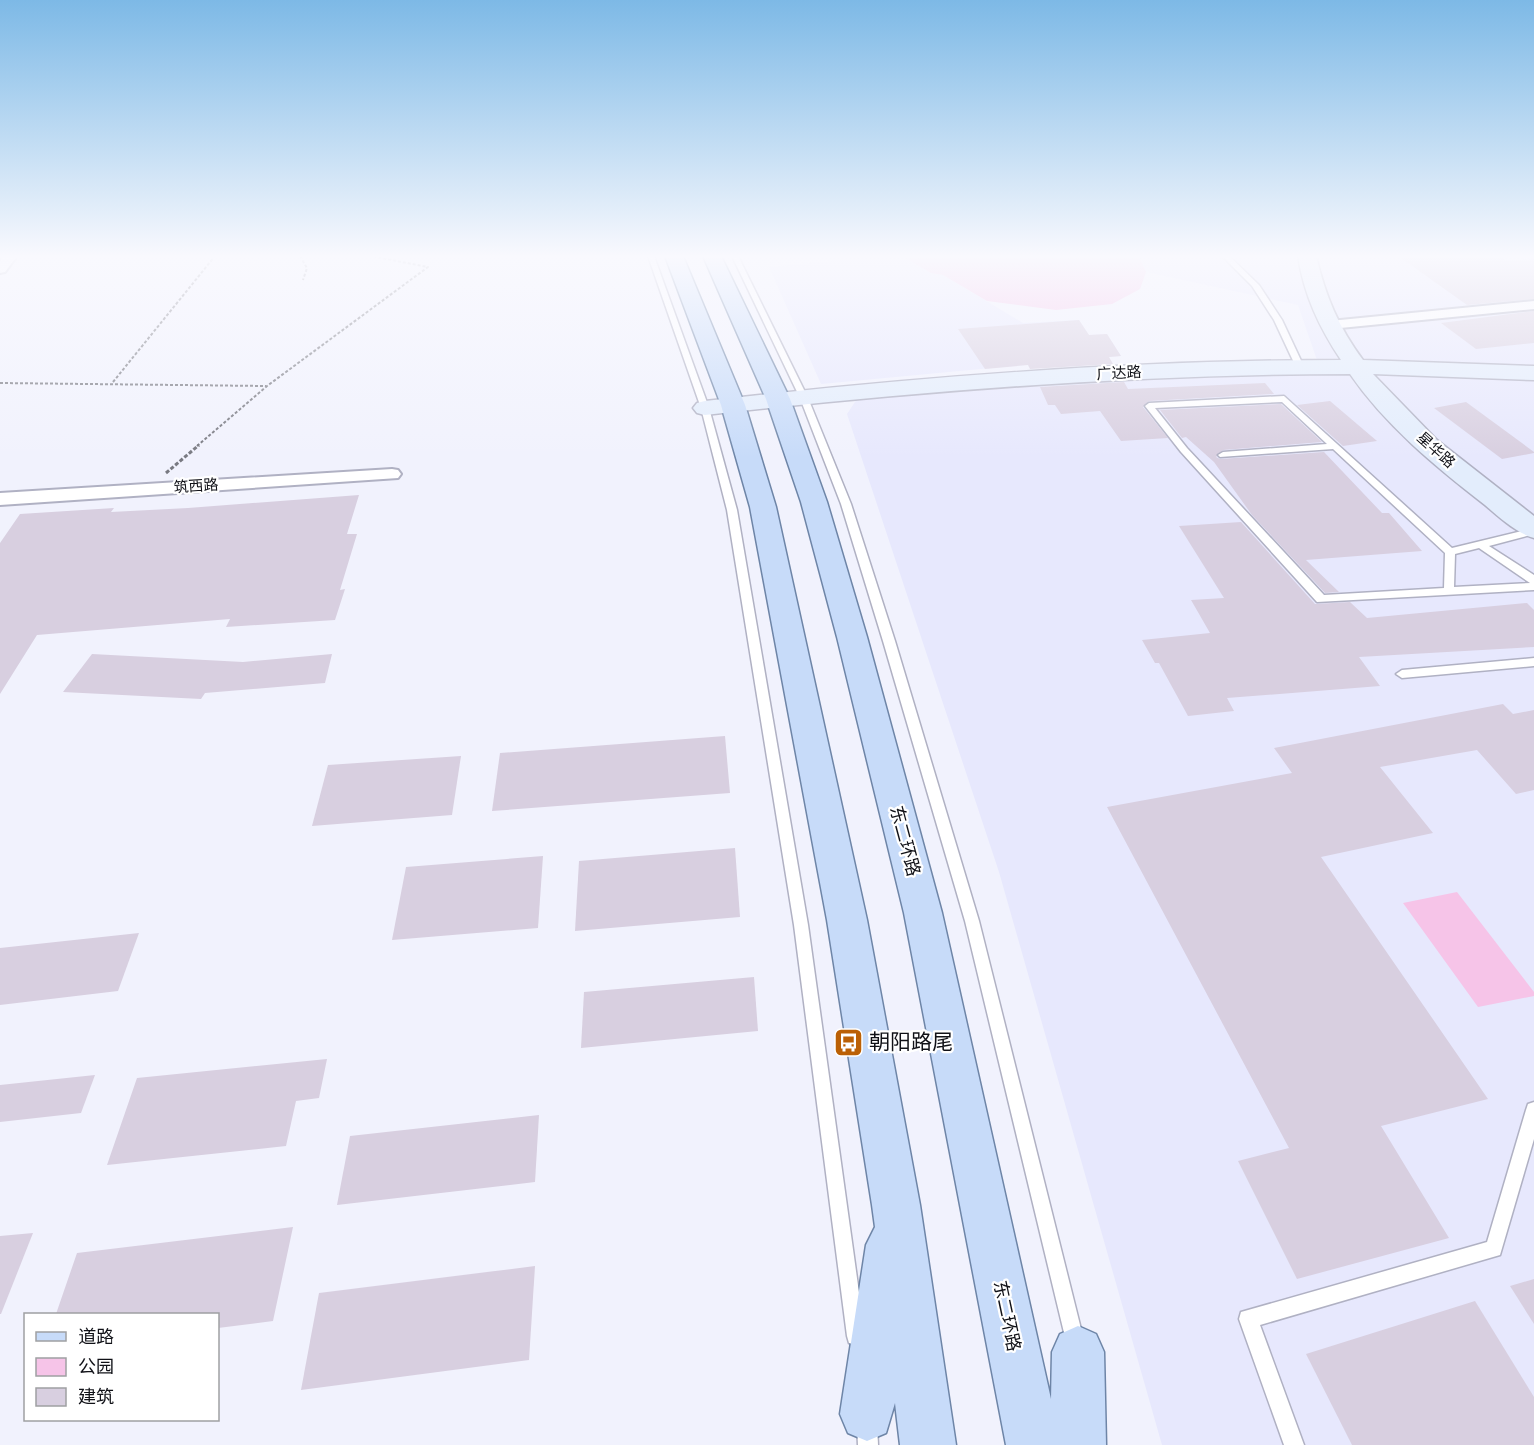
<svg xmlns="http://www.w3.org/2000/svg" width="1534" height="1445" viewBox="0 0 1534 1445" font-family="'Open Sans','Noto Sans SC',sans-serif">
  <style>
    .built { fill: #e7e8fd }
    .green { fill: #f6c4e8 }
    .building { fill: #d8cfe0 }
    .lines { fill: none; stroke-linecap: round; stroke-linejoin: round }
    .lane-casing { stroke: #b0b1c3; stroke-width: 3 }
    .street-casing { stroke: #b0b1c3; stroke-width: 4 }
    .secondary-casing { stroke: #b0b1c3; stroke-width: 3 }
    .primary-casing { stroke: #6e85a7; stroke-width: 3 }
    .path-far1 { stroke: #787981; stroke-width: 2; stroke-dasharray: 3 2; stroke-linecap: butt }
    .path { stroke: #787981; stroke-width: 3; stroke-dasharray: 4 2; stroke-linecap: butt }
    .lane { fill: #fff; fill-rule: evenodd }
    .street { fill: #fff; fill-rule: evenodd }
    .secondary { fill: #e3edfc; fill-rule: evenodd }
    .primary { fill: #c7dbf9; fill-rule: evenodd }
    .labels { text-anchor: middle; stroke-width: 4.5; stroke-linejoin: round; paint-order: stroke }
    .far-street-label { font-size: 15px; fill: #101117; stroke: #fff }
    .street-label { font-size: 18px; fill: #101117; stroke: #fff }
    .near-poi-label { font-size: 21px; fill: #101117; stroke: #fff; text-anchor: start }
  </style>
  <rect width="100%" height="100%" fill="#f1f2fd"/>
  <g class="built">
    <path d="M885 256H902L931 273 943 275 1023 323 1079 320 1089 335 1107 334 1121 356 821 384 769 267Z"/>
    <path d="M1139 256H1534V1445H1162L999 872 847 414 857 399 1319 366 1298 305 1146 272Z"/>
  </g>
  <g class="green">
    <path d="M902 256H1139L1146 272 1140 289 1112 304 1056 310 987 301 943 275 931 273Z"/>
    <path d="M1457 892 1534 992V996L1478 1007 1403 903Z"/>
  </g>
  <g class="building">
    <path d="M1435 256H1499L1508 261 1534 259V299L1467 305 1401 258Z"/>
    <path d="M1534 311V343L1476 349 1441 323Z"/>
    <path d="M1079 320 1089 335 1107 334 1121 356 1109 357 1113 364 1030 369 1028 365 985 369 958 329Z"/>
    <path d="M1124 382 1128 389 1265 383 1274 394 1149 401 1143 407 1168 438 1121 441 1100 411 1061 414 1055 405H1048L1040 387Z"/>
    <path d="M1330 401 1377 441 1343 446 1297 405Z"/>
    <path d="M1466 402 1534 452V453L1502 459 1434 408Z"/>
    <path d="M1281 404 1322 442 1223 450 1216 457 1220 459 1324 452 1382 513H1389L1422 551 1306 560 1339 592 1325 593 1252 515 1214 462 1186 437 1182 438 1160 410Z"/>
    <path d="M359 495 347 534H357L340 590 345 589 335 620 226 627 230 619 37 635 0 694V543L20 514 114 508 111 512 188 508Z"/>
    <path d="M1241 522 1315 604 1350 602 1367 618 1527 603 1534 610V647L1359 657 1380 686 1227 698 1234 711 1188 716 1159 663H1155L1142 640 1210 633 1191 600 1224 598 1179 526Z"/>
    <path d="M92 654 243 662 332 654 325 683 205 693 201 699 63 692Z"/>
    <path d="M1503 704 1513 714 1534 710V790L1516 794 1477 750 1380 767 1433 833 1321 857 1488 1099 1381 1126 1449 1238 1297 1279 1238 1161 1289 1148 1107 807 1292 773 1274 748Z"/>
    <path d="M725 736 730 793 492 811 500 753Z"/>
    <path d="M461 756 452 815 312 826 328 765Z"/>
    <path d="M735 848 740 917 575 931 579 861Z"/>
    <path d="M543 856 538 928 392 940 406 867Z"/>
    <path d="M139 933 118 991 0 1005V948Z"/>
    <path d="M754 977 758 1031 581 1048 584 992Z"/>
    <path d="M327 1059 319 1098 296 1101 286 1146 107 1165 137 1078Z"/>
    <path d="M95 1075 81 1113 0 1122V1085Z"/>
    <path d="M539 1115 535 1182 337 1205 350 1136Z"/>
    <path d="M293 1227 273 1321 218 1328V1314H56L77 1253Z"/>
    <path d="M33 1233 1 1314H0V1236Z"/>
    <path d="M535 1266 529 1360 301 1390 319 1293Z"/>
    <path d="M1534 1279V1324L1510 1286Z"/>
    <path d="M1475 1301 1534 1397V1445H1352L1306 1354Z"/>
  </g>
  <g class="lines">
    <defs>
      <g id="lane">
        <path d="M648 256H654L709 408 737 510 808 925 865 1336 863 1343 856 1345 849 1343 847 1336 794 925 727 510 701 408Z"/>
        <path d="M732 256H738L808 398 851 504 895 641 979 921 1085 1345 1083 1352 1076 1354 1069 1352 1067 1345 965 921 883 641 841 504 800 398Z"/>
        <path d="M1222 256H1229L1259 285 1282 320 1304 367 1303 369 1296 367 1274 320 1252 286Z"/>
        <path d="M1284 396 1452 548 1534 528V534L1489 546 1534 575V590L1317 602 1181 452 1145 406 1149 403ZM1282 402 1327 444 1223 452 1218 455 1220 457 1333 449 1445 553 1444 588 1324 595 1187 448 1155 408ZM1479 548 1530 583H1531L1454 587 1455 554Z"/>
        <path d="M1534 658V666L1402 678 1396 674 1402 670Z"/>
        <path d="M1534 1102V1139L1500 1255 1260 1325 1304 1445H1284L1239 1319 1241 1312 1487 1242 1526 1110 1528 1104Z"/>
        <path d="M867 1415 874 1418 877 1425 878 1445H858L857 1425 860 1418Z"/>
      </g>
      <g id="street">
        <path d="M4 256H17L5 272 0 273V261Z"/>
        <path d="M1534 301V309L1330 329 1323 325 1330 321Z"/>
        <path d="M392 469 398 470 401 474 398 478 0 505V493Z"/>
      </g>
      <path id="secondary" d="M1298 256H1316C1326 297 1338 326 1363 360L1534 366V380L1373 374 1437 440 1534 516V538C1516 533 1499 517 1485 505 1436 467 1385 425 1350 374 1134 374 919 391 705 415L697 413 693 408 697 403 705 401C916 377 1128 360 1341 360 1319 327 1304 295 1298 256Z"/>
      <g id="primary">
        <path d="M665 256H683L745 405 776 507 867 920 920 1205 956 1445H900L895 1403 886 1433 867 1441 848 1433 840 1414 866 1245 875 1227 872 1205 827 920 750 507 721 405Z"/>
        <path d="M703 256H721L790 399 827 502 867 637 942 913 1051 1399 1052 1352 1060 1334 1078 1326 1096 1334 1104 1352 1106 1445H1006L904 913 837 637 801 502 766 399Z"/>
      </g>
    </defs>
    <use href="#lane" class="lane-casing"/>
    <use href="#street" class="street-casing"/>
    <use href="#secondary" class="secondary-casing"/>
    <use href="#primary" class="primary-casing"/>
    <g class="path-far1">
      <path d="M300 256 307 268 303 280"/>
      <path d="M113 382 215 256"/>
      <path d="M0 383 266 386"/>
      <path d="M197 446 267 386 428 267 371 256"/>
    </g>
    <path class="path" d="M166 473 199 445"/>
    <use href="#lane" class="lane"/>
    <use href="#street" class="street"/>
    <use href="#secondary" class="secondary"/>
    <use href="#primary" class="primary"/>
  </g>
  <linearGradient id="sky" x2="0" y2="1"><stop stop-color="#7db9e6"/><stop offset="0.56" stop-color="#f9f9fe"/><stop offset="1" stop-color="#f9f9fe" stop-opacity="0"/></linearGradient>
  <rect width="1534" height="458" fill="url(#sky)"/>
  <defs>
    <symbol id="bus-square" viewBox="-11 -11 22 22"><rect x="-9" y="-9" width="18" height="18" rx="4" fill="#bb6005" stroke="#fff"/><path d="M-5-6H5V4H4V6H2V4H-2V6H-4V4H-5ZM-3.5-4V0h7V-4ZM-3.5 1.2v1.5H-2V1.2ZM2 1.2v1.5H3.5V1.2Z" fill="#fff"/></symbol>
  </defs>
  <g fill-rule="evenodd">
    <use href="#bus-square" x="832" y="1026" width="33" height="33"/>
  </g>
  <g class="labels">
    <g class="far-street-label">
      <text transform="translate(1119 373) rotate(-3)" y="5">广达路</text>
      <text transform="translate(1436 450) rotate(42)" y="5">星华路</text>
      <text transform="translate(196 486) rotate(-4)" y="5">筑西路</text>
    </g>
    <g class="street-label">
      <text transform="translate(905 841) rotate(75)" y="6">东二环路</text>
      <text transform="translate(1007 1316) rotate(78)" y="6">东二环路</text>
    </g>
    <g class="near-poi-label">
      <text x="869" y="1049">朝阳路尾</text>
    </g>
  </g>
  <rect x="24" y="1313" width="195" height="108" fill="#ffffff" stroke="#9fa0a2" stroke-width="1.5"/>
  <rect x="36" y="1332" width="30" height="9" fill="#c7dbf9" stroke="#9fa0a2" stroke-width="1.5"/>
  <text x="78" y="1343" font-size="18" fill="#101117">道路</text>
  <rect x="36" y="1358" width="30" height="18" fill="#f6c4e8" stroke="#9fa0a2" stroke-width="1.5"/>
  <text x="78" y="1373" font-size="18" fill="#101117">公园</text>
  <rect x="36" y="1388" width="30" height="18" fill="#d8cfe0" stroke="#9fa0a2" stroke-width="1.5"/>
  <text x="78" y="1403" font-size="18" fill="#101117">建筑</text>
</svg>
